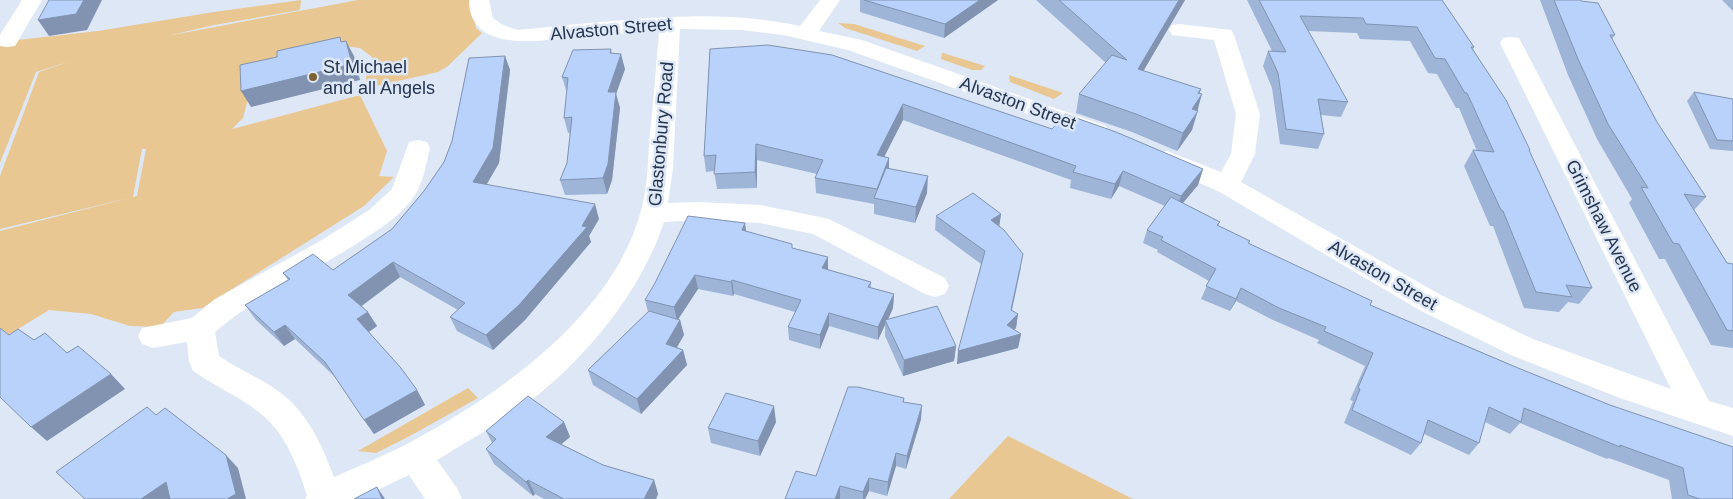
<svg xmlns="http://www.w3.org/2000/svg" width="1733" height="499" viewBox="0 0 1733 499" font-family="Arial,sans-serif">
  <style>
    .green { fill: #e8c792 }
    .lines { fill: none; stroke-linecap: round; stroke-linejoin: round }
    .street { fill: #fff; fill-rule: evenodd }
    .wall { fill: #9eb5d8 }
    .shaded-wall { fill: #8193b0 }
    .building { fill: #b8d2fb; stroke: #8193b0 }
    .poi-dot { fill: #7c6133; stroke: #dee7f5; stroke-width: 2 }
    .labels { text-anchor: middle; stroke-width: 5; stroke-linejoin: round; paint-order: stroke }
    .street-label { font-size: 18px; fill: #243550; stroke: #dee7f5 }
    .poi-label { font-size: 18px; fill: #243550; stroke: #dee7f5; text-anchor: start }
  </style>
  <rect width="100%" height="100%" fill="#dee7f5"/>
  <g class="green">
    <path d="M301 0 300 10 214 25 167 36 358 0H471L476 28 482 33 448 66 438 72 367 88 366 76 375 73 372 57 360 48 344 46 249 81 247 103 243 118 232 129 360 95 387 151 379 176 394 177 364 206 202 308 174 312 160 327 130 326 91 314 49 310 0 340V231L137 196 146 149H142L133 197 0 229V176L39 72 71 61 36 72 0 163V42L98 31 214 12Z"/>
    <path d="M838 23 854 24 925 46 917 51 845 28Z"/>
    <path d="M942 53H943L985 66 981 70H972L941 59Z"/>
    <path d="M1009 75 1063 93 1054 99 1010 82Z"/>
    <path d="M468 388 478 398 408 437 376 453 358 451Z"/>
    <path d="M1008 436 1133 499H949Z"/>
  </g>
  <g class="lines">
    <g class="street">
      <path d="M22 0H42L15 46 7 47 0 46V35Z"/>
      <path d="M469 0H489L493 18 503 25 518 30C611 22 707 6 800 26L820 0H840L819 31 862 40 1106 126 1109 131 1106 136 1097 139 1088 136 848 50 783 35 742 30 680 29 673 168 668 203 698 202 760 205 820 217 829 219 945 278 949 286 945 294 935 297 925 294 813 234 760 223 698 220 664 222C640 295 579 368 515 412 490 429 463 444 437 460L457 488 462 499H425L409 475 358 499H305L307 495C296 462 285 431 256 410 236 395 213 385 193 371L189 362 187 342 153 348 142 344 138 336 142 328 192 318 215 299 322 240 369 210 392 189 409 142 418 140 427 142 430 148C426 165 423 184 413 198 402 214 383 227 367 237 318 270 260 293 215 332L219 356C238 369 260 378 278 391 307 411 322 445 334 477 357 467 381 457 403 446 495 398 610 319 640 214 647 192 648 166 649 143 653 106 656 68 659 31 632 33 605 35 579 37 543 40 469 55 469 0Z"/>
      <path d="M1180 24 1231 30 1234 35 1260 114 1255 154 1241 182 1441 295 1533 339 1671 389 1500 43 1503 38 1511 37 1519 38 1709 401 1733 408V436L1620 398 1511 355 1421 311 1218 191 1158 165 1155 159 1158 153 1167 151 1221 172 1231 154 1236 114 1214 40 1172 35 1169 30 1172 25Z"/>
    </g>
  </g>
  <g class="wall">
    <path d="M860 0H998L944 38 860 12Z"/>
    <path d="M1036 0H1185L1143 71 1201 89 1199 93 1198 111 1192 130 1177 151 1132 132 1076 113 1079 94 1106 63Z"/>
    <path d="M1247 0H1442L1474 47 1473 49 1530 150 1529 151 1592 288 1579 304 1568 302 1559 312 1524 308 1493 226H1490L1464 166 1473 150 1477 151 1459 108H1456L1437 74 1428 73 1410 41 1360 39 1357 33 1308 31 1348 102 1341 117 1321 115 1324 134 1318 149 1280 144 1272 88 1263 66 1268 51H1272Z"/>
    <path d="M1540 0H1580L1615 35 1612 39 1657 122 1706 197 1694 210 1727 263 1733 264V348L1711 345 1665 259H1659L1629 203 1632 199 1597 139 1568 75Z"/>
    <path d="M1722 0H1733V11Z"/>
    <path d="M611 49 612 54 625 69 616 94 620 108 612 180 607 194 565 195 560 180 567 163 570 133H568L564 118 567 93 562 77Z"/>
    <path d="M710 49 1052 129 1203 169 1198 185 1183 203 1220 222 1218 226 1250 241 1249 244 1370 305 1518 368 1610 405 1733 499H1672L1669 480 1609 458 1607 459 1520 423 1510 434 1485 422 1479 443 1469 455 1424 434 1421 443 1411 455 1344 423 1353 401 1350 400 1365 366 1317 343 1319 340 1273 320 1236 301 1230 311 1201 299 1209 281 1157 252 1158 250 1143 243 1147 230 1165 206 1119 186 1111 199 1070 188 1071 180 903 120 884 156 889 158V169L927 193 915 223 874 214V204L816 193 815 178 817 174 757 160V188L717 189 714 171 706 172 704 156Z"/>
    <path d="M505 56 510 70 499 163 487 184 599 219 589 236 591 242 525 320 493 350 457 331 450 317 458 310 400 277 362 306 377 326 369 332 417 390 425 405 374 434 335 377 295 339 284 346 256 320 245 305 288 280 283 273 333 270 392 229 424 191 444 162Z"/>
    <path d="M1694 92 1733 99V151L1710 149 1687 101Z"/>
    <path d="M1001 214 999 226 1021 268 1012 310 1018 314 1016 328 1014 330 1021 334 1018 348 957 364 981 264 935 230 936 216Z"/>
    <path d="M746 231 793 248 828 270 871 282V288L894 294 893 308 888 320 956 346 954 361 903 376 885 336V325L878 340 829 326 820 349 789 340 788 327 795 312 734 294 733 296 698 289 678 319 680 320 684 335 677 347 683 350 687 365 641 414 593 385 588 370 648 312 645 300Z"/>
    <path d="M904 398V402L921 419 906 469 896 466 887 496 869 491 865 499H785L816 476Z"/>
    <path d="M564 422 570 437 561 444 603 465 654 480 658 494 656 499H544L535 494 533 496 494 464 486 449 492 443 486 431Z"/>
    <path d="M776 422 760 456 711 443 708 428Z"/>
  </g>
  <g class="shaded-wall">
    <path d="M84 0H102L87 30 49 36 38 20Z"/>
    <path d="M980 0H998L944 38 945 24Z"/>
    <path d="M1179 0H1185L1134 87 1138 69Z"/>
    <path d="M346 41 354 56 360 80 251 107 241 91Z"/>
    <path d="M621 54 625 69 616 94 620 108 612 180 607 194 603 178 608 92Z"/>
    <path d="M505 56 510 70 499 163 479 197 473 182Z"/>
    <path d="M1201 89 1196 103 1202 94 1192 130 1177 151 1183 133 1198 93Z"/>
    <path d="M903 104V120L877 171V155Z"/>
    <path d="M756 144 757 160V188L755 172Z"/>
    <path d="M889 158V173L877 199V189Z"/>
    <path d="M1203 169 1198 185 1176 211 1181 196Z"/>
    <path d="M1123 171 1119 186 1111 199 1115 184Z"/>
    <path d="M928 176 927 193 915 223 916 207Z"/>
    <path d="M595 204 599 219 589 236 591 242 525 320 493 350 486 335 582 226Z"/>
    <path d="M1001 214 999 228 991 220Z"/>
    <path d="M745 223 747 237 742 230Z"/>
    <path d="M1023 254 1009 323 1018 314 1016 328 1005 338 1021 334 1018 348 957 364 958 351 1007 325Z"/>
    <path d="M828 257V271L822 268Z"/>
    <path d="M393 262 400 277 357 309 348 295Z"/>
    <path d="M695 275 698 289 677 321 674 307Z"/>
    <path d="M732 280 734 294 733 296 731 282Z"/>
    <path d="M1241 288 1236 301 1230 311 1236 299Z"/>
    <path d="M894 294 893 308 886 323 885 320V325L878 340V327Z"/>
    <path d="M368 312 377 326 366 334 357 319Z"/>
    <path d="M829 313V326L820 349V335Z"/>
    <path d="M680 320 684 335 670 359 666 344Z"/>
    <path d="M285 325 295 339 284 346 274 332Z"/>
    <path d="M956 346 954 361 903 376 904 360Z"/>
    <path d="M683 350 687 365 641 414 637 399Z"/>
    <path d="M111 374 125 389 47 441 31 427Z"/>
    <path d="M417 390 425 405 374 434 364 420Z"/>
    <path d="M922 405 921 419 906 469 907 456Z"/>
    <path d="M774 406 776 422 760 456 758 441Z"/>
    <path d="M564 422 570 437 553 451 546 437Z"/>
    <path d="M896 453V466L887 496 888 482Z"/>
    <path d="M226 455 238 468 246 499H227Z"/>
    <path d="M869 478V491L865 499H863V492Z"/>
    <path d="M528 480 535 494 533 496 526 482Z"/>
    <path d="M654 480 658 494 656 499H644Z"/>
    <path d="M166 482 173 499H141Z"/>
    <path d="M840 486V499H835Z"/>
    <path d="M377 487 385 499H382Z"/>
  </g>
  <g class="building">
    <path d="M49 0H84L76 14 38 20Z"/>
    <path d="M864 0H980L945 24Z"/>
    <path d="M1059 0H1179L1138 69 1201 89 1198 93 1202 94 1192 109 1198 111 1183 133 1136 114 1079 94 1112 55 1127 60Z"/>
    <path d="M1259 0H1442L1474 47H1471L1506 100 1530 150H1529L1592 288 1566 285 1572 297 1536 292 1503 211 1501 210 1473 150 1494 152 1467 93H1465L1445 59 1435 58 1417 27 1366 24 1363 18 1300 16 1348 102 1318 99 1324 134 1286 129 1278 73 1268 51 1286 52Z"/>
    <path d="M1554 0H1580L1581 1 1598 3 1615 35H1610L1657 122 1706 197 1684 194 1727 263 1733 264V331L1727 330 1679 244 1673 243 1641 187 1648 188 1608 124 1578 59Z"/>
    <path d="M340 37 341 42 346 41 352 64 241 91 240 65 277 57V51Z"/>
    <path d="M768 45 832 55 1052 129 1065 114 1116 132 1203 169 1181 196 1123 171 1115 184 1073 172 1076 166 903 104 877 155 889 158 877 189 815 178 823 160 756 144 755 172 714 174 716 155 704 156 710 49Z"/>
    <path d="M611 49 610 53 621 54 608 92H616L608 164 603 178 560 180 567 163 572 117 564 118 568 78 562 77 573 50Z"/>
    <path d="M505 56 493 148 473 182 595 204 582 226 587 227 519 305 486 335 450 317 465 303 393 262 348 295 368 312 357 319 401 368 417 390 364 420 325 362 285 325 274 332 245 305 290 279 283 273 313 254 333 270 392 229 424 191 444 162 452 141 469 58Z"/>
    <path d="M1694 92 1733 99V141L1717 140Z"/>
    <path d="M886 168 928 176 916 207 874 198Z"/>
    <path d="M973 193 1001 214 991 220 1004 230 1023 254 1011 310 1018 314 1007 325 1021 334 958 351 985 251 936 216Z"/>
    <path d="M1171 197 1220 222 1217 225 1250 241 1248 243 1372 301 1370 305 1518 368 1610 405 1733 447V499H1700L1688 495 1683 468 1620 445V447L1524 408 1521 422 1489 407 1479 443 1428 420 1421 443 1352 410 1360 389 1358 388 1373 353 1324 331 1326 327 1279 308 1241 288 1236 299 1206 286 1216 269 1161 240 1163 237 1147 230Z"/>
    <path d="M688 216 745 223 742 230 792 244V248L828 257 822 268 871 282 868 287 894 294 878 327 829 313 820 335 788 327 801 300 732 280 731 282 695 275 674 307 645 300 655 283Z"/>
    <path d="M937 306 956 346 904 360 885 320Z"/>
    <path d="M649 311 680 320 666 344 683 350 637 399 588 370Z"/>
    <path d="M0 328 9 335 18 329 34 340 45 333 67 353 78 346 111 374 31 427 0 397Z"/>
    <path d="M848 387H858L904 398 903 402 922 405 907 456 896 453 888 482 869 478 863 492 840 486 835 499H785L796 471 816 476Z"/>
    <path d="M726 393 774 406 758 441 708 428Z"/>
    <path d="M528 396 564 422 546 437 603 465 654 480 644 499H564L528 480 526 482 486 449 496 439 486 431Z"/>
    <path d="M147 407 156 415 165 408 226 455 236 494 227 499H170L166 482 141 499H85L56 472Z"/>
    <path d="M377 487 382 499H354Z"/>
  </g>
  <circle class="poi-dot" cx="313" cy="77" r="5"/>
  <g class="labels">
    <g class="street-label">
      <text transform="translate(611 29) rotate(-5)" y="6">Alvaston Street</text>
      <text transform="translate(1018 103) rotate(20)" y="6">Alvaston Street</text>
      <text transform="translate(661 134) rotate(-85)" y="6">Glastonbury Road</text>
      <text transform="translate(1604 226) rotate(63)" y="6">Grimshaw Avenue</text>
      <text transform="translate(1383 275) rotate(30)" y="6">Alvaston Street</text>
    </g>
    <g class="poi-label">
      <text x="323" y="73">St Michael<tspan x="323" dy="21">and all Angels</tspan></text>
    </g>
  </g>
</svg>
